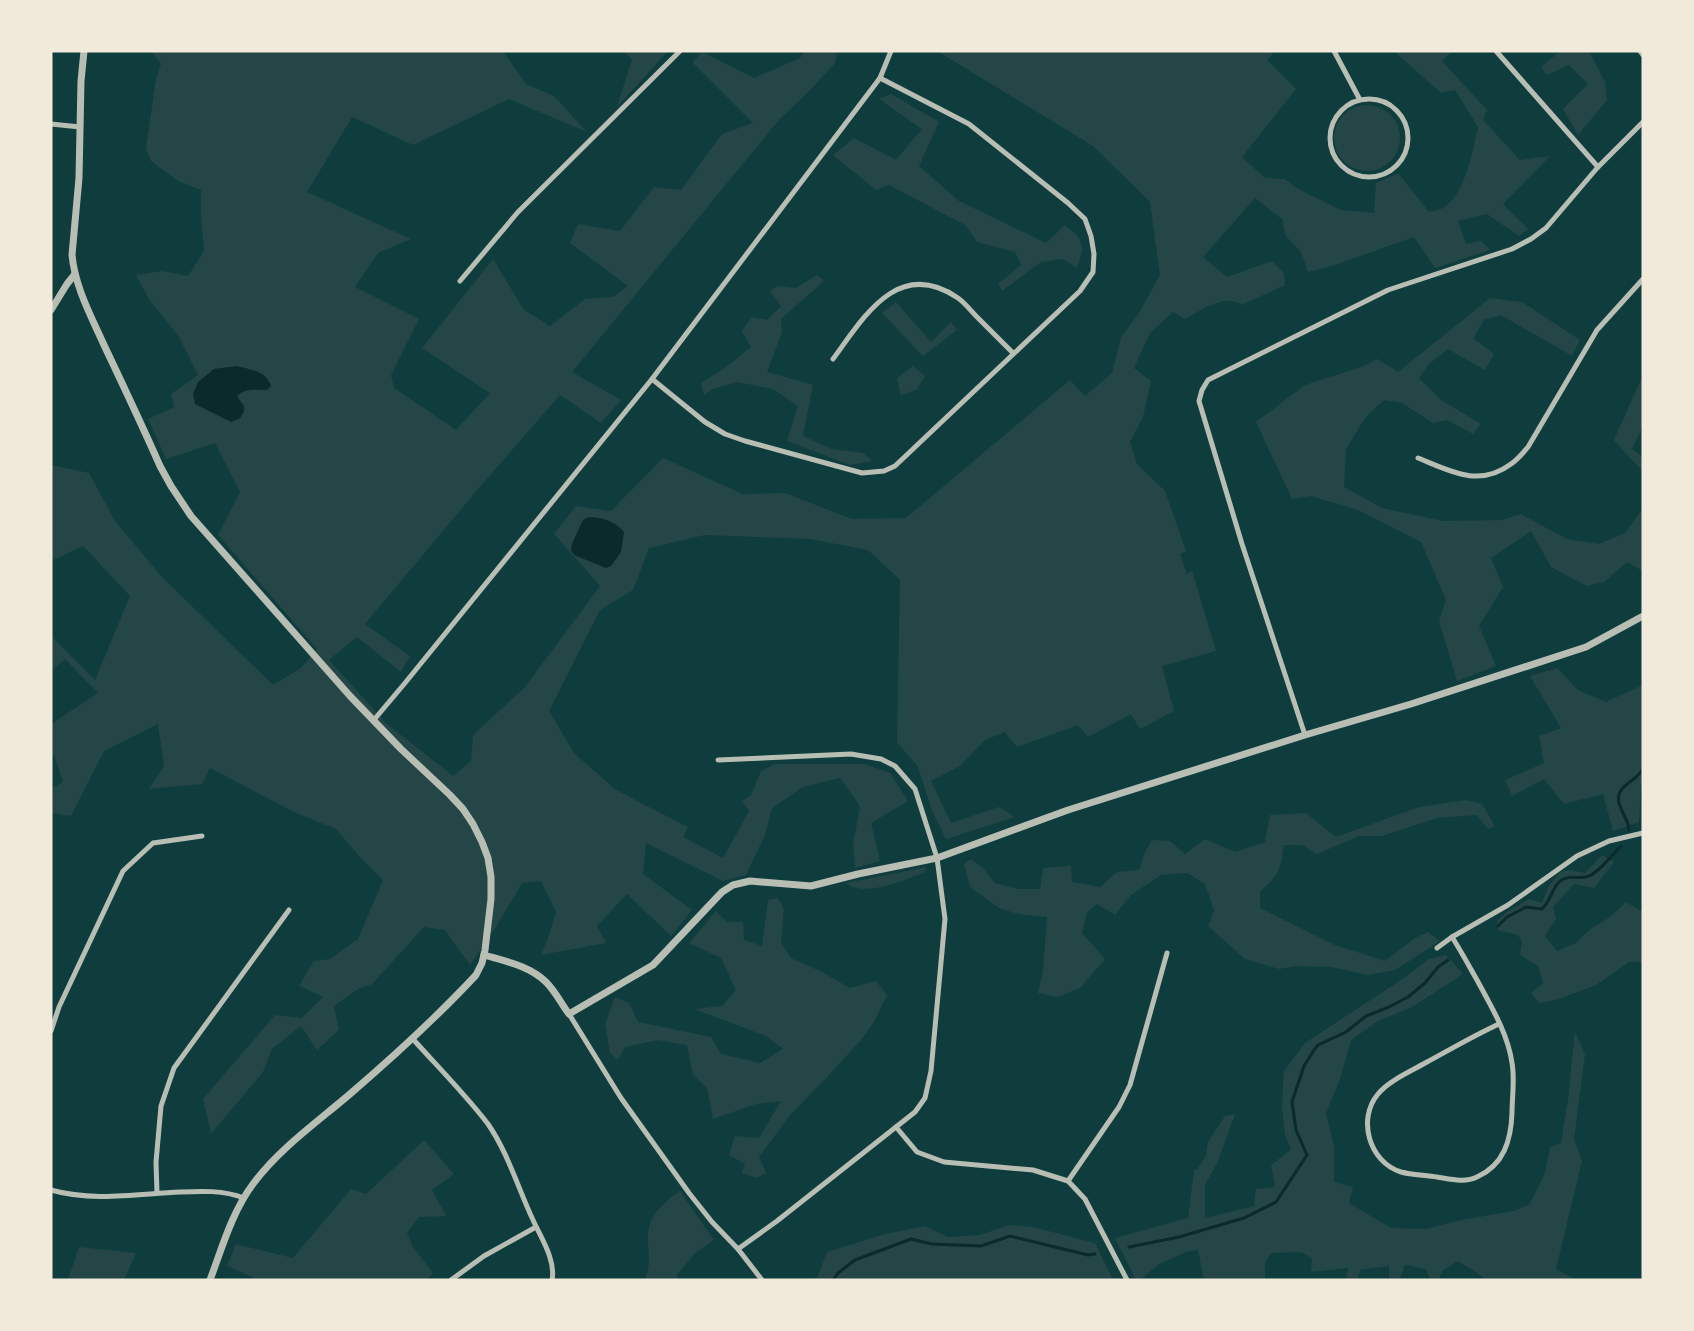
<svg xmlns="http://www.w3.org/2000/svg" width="1694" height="1331" viewBox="0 0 1694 1331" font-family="Overpass,sans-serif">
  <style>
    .green { fill: #244646 }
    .water { fill: #0a2a2b }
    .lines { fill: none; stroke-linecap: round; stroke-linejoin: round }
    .stream { stroke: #0a2a2b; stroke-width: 3 }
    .minor { stroke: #b8beb3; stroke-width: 5 }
    .tertiary { stroke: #b8beb3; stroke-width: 7 }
  </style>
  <rect width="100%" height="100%" fill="#0f3d3e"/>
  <g class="green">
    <path d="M151 51H503L526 84 554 96 587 132 509 99 413 145 352 117 307 192 411 239 378 253 355 287 419 319 391 375 394 388 456 430 490 393 422 348 493 259 524 310 550 326 585 299 613 297 628 286 570 243 578 224 620 231 654 187 681 190 722 134 753 123 692 62 702 52 754 78 800 58 805 51H837L835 63 812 88 778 121 572 372 621 400 601 423 560 395 478 489 365 624 410 656 401 672 357 637 329 660 387 724 453 776 471 761 473 735 525 687 600 586 554 534 576 506 611 511 663 458 743 494 785 493 852 519 906 518 1070 380 1085 396 1112 373 1121 337 1139 313 1160 275 1150 202 1093 146 937 51H1275L1267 60 1296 89 1242 157 1265 178 1284 179 1300 190 1341 210 1374 213 1376 183 1398 173 1429 212C1433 211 1439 210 1443 208 1465 195 1473 150 1478 127L1455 90 1441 93 1394 51H1452L1442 61 1487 110 1483 120 1520 160 1550 156 1503 204 1528 229 1519 236 1487 214 1458 221 1466 244 1481 241 1490 250 1435 268 1414 237 1335 265 1308 272 1301 252 1285 235 1283 220 1255 198 1203 257 1227 277 1272 261 1284 273 1285 285 1242 305C1224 293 1202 310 1185 319L1173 312 1150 333 1134 368 1151 381 1143 417 1130 442 1137 464 1165 491 1186 551 1180 554 1187 574 1192 571 1216 651 1162 666 1174 711 1140 729 1131 714 1088 737 1078 725 1017 747 1005 732 985 740 960 766 931 781 951 823 999 807 1015 817 946 839 932 811 918 767 897 742 900 580 868 550 810 539 705 535 649 548 633 590 600 610 549 711 574 753 616 790 688 827 683 837 723 858 749 811 742 801 751 795 761 771 775 764H865L890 773 908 801 871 823 880 861 855 868 853 845 860 806 840 778 803 787 772 808 765 835 746 875 723 881 646 843 643 874 692 910 671 936 627 894 597 926 606 943 541 955 547 941 556 912 541 881 522 883 496 927 470 965 445 930 424 927 372 984 358 989 334 1006 339 1030 317 1050 301 1026 272 1049 263 1072 211 1134 203 1099 275 1015 302 1018 323 997 299 986 314 961 330 959 358 939 383 880 358 855 336 829 294 812 210 768 202 784 149 789 164 766 158 724 104 751 71 816 51 813V789L63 782 54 755H51V726L57 720 98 693 65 659 51 671V636L95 680 130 596 83 546 51 561V465L89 473 115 521 162 577 273 685 301 668 317 649 218 535 240 492 215 443 166 459 148 419 174 407 171 394 198 375 179 337 149 299 136 275 162 271 188 276 204 251 201 215V190L178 181 151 161 146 149 156 79 161 64Z"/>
    <path d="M623 51H668L617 107 632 59Z"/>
    <path d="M1560 51H1589L1605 82 1607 100 1578 135 1563 109 1588 84 1569 65 1547 75 1541 67Z"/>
    <path d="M891 94 939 122 919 166 959 201 1046 243 1065 225C1084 239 1085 246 1077 268L1063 259 1041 262 1002 291 998 284 1021 265 1015 252 977 242 965 225 889 185 876 190 833 155 854 138 896 160 922 129 879 99Z"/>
    <circle cx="1367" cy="138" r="33"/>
    <path d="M817 275 824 281 781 319 782 332 767 372 813 385 803 436 832 449 863 453 872 461 850 465 787 441 798 406 773 389 737 382 713 389 704 395 701 383 726 367 751 347 742 331 752 317 767 320 781 306 770 291 778 286 796 288Z"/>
    <path d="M1490 298 1522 302 1580 340 1572 356 1501 315 1484 320 1473 338 1494 354 1485 370 1448 349 1429 364 1419 378 1441 400 1481 424 1473 434 1447 420 1433 423 1402 403 1384 400 1365 418 1346 449 1344 487 1382 508 1443 521 1502 520 1521 514 1567 539 1599 544 1625 533 1643 508V571L1627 562 1604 582 1587 586 1551 567 1531 531 1491 558 1503 587 1479 626 1496 666 1457 681 1439 621 1446 600 1421 542 1358 510 1311 496 1292 499 1256 422 1305 385 1364 366 1377 359 1398 372Z"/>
    <path d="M896 302 931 342 951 322 957 330 923 356 882 313Z"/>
    <path d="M913 366 925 376 917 389 901 396 897 378Z"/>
    <path d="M1643 375V426L1632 449 1643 457V472L1614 440Z"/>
    <path d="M1557 668 1578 690 1606 702 1643 685V781L1641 782 1639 822 1613 831 1603 794 1564 804 1544 779 1512 796 1505 780 1544 763 1539 736 1561 728 1530 676Z"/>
    <path d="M1466 800 1482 804 1495 826 1488 829 1477 815 1437 818 1382 836H1359L1317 854 1302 845H1284C1280 871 1280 874 1260 891V908L1335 945 1385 961 1415 938 1428 932 1440 941 1395 970 1368 975 1331 967 1296 966 1279 969 1245 959 1208 926 1214 910 1205 884 1187 873 1161 875 1131 895 1115 915 1097 904 1087 912 1082 933 1105 959 1080 988 1057 997 1038 993 1043 971 1047 917 1018 914 999 908 970 887 964 864 971 859 983 868 995 883 1018 889H1040L1043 868 1071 866 1072 882 1100 887 1117 872 1139 870 1145 852 1152 840 1170 841 1185 854 1205 839 1235 852 1265 842 1270 815 1306 813 1336 837 1419 807Z"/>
    <path d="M1602 855 1614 862 1594 888 1574 884 1553 907 1556 919 1545 936 1557 951 1576 943 1588 931 1610 917 1626 902 1643 912V962H1629L1596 985 1556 1000 1539 1003 1531 993 1543 983 1538 966 1520 955 1522 942 1518 935 1498 930 1497 921 1507 912 1529 899 1542 903 1548 887 1560 872 1571 870 1585 873Z"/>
    <path d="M926 867 925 872C905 880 865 898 846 883Z"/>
    <path d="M778 898 784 909 781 943 791 958 820 971 850 988 876 981 887 995 874 1022 861 1040 827 1077 790 1115 759 1157 766 1173 757 1178 742 1173 745 1164 729 1155 735 1136 759 1138 781 1101 756 1104 713 1119 707 1088 693 1075 687 1045 658 1040 625 1047 618 1060 610 1053 605 1024 615 997 629 1003 638 1022 711 1037 721 1054 760 1063 783 1049 766 1036 694 1009 722 1006 736 990 721 958 689 943 716 911 727 922H743L744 940 762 946 768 900Z"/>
    <path d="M1446 955 1463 974 1412 1007 1378 1021 1351 1040 1340 1079 1326 1113 1334 1146V1182L1353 1187 1349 1203 1391 1228 1426 1229 1461 1220 1514 1211 1530 1204 1545 1173 1550 1147 1561 1143 1568 1100 1575 1032 1585 1054 1574 1139 1582 1161 1556 1269 1576 1280H1484L1480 1275 1458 1261 1443 1270 1438 1280H1430L1426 1269 1405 1265 1399 1280H1389V1266L1360 1270 1358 1280H1346L1348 1268 1311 1272 1312 1258 1301 1252 1271 1253 1265 1263V1280H1204L1198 1250 1186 1252 1159 1264 1140 1280H1136L1115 1238 1188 1218 1194 1170H1197L1206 1156 1208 1142 1225 1116 1235 1114 1218 1161 1205 1185V1218L1254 1206 1256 1189 1275 1187 1271 1165 1291 1150 1285 1134 1282 1107 1284 1071 1305 1043 1404 978 1429 959Z"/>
    <path d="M424 1140 454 1174 432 1190 446 1216 419 1217 407 1233 413 1247 433 1273 426 1280H259L227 1266 236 1244 293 1258 351 1189 366 1194Z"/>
    <path d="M680 1191 714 1240 694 1254 677 1275 678 1280H644C654 1262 645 1245 649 1227 652 1213 669 1198 680 1191Z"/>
    <path d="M1009 1225 1033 1227 1095 1243 1113 1280H813L818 1276 827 1252 885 1234 925 1226 948 1237 980 1235Z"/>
    <path d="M79 1247 136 1253 124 1280H68Z"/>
  </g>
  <g class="water">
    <path d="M236 366C249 369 267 371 271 386L267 390C256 390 245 388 237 396 242 405 249 406 240 418L231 422 195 404 193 394 198 382 214 369Z"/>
    <path d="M589 517C602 517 616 522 624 532L621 552 611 566 606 568 574 555 571 550 572 544 581 524 584 519Z"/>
  </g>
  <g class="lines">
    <g class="stream">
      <path d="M1629 830C1629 817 1611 802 1622 789 1629 781 1638 778 1643 769"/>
      <path d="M1498 926 1507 917 1526 907 1542 909C1551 900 1552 889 1559 882 1568 874 1577 879 1586 877 1597 875 1613 854 1621 846"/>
      <path d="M1129 1247 1179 1237 1244 1218 1276 1202 1307 1155 1296 1130 1292 1102 1304 1066 1314 1050 1318 1045 1346 1032 1366 1016 1389 1007 1408 997 1425 983 1438 967 1448 960"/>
      <path d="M833 1280 838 1273 855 1260 911 1239 932 1244 981 1246 1010 1236 1088 1255 1095 1254"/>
    </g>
    <g class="minor">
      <path d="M1334 51 1359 98"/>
      <path d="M1496 51 1598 167"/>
      <path d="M1640 51 1643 55"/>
      <circle cx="1369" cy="138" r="39"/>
      <path d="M51 124 80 127"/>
      <path d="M460 281 518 212 680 51"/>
      <path d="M833 359C864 317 898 257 958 298 965 303 971 311 977 317 989 329 1001 341 1013 353"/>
      <path d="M652 379 705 422 725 434 745 441 862 473 884 471 895 466 1080 291 1093 272 1094 254 1091 236 1085 219 1068 203 969 124 880 78"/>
      <path d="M1418 458C1450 471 1479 488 1511 464 1517 460 1523 453 1528 447L1597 330 1643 279"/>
      <path d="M373 721 405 683 652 379 880 78 891 51"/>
      <path d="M1305 735 1242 544 1199 401 1202 390 1208 380 1388 290 1512 249 1531 239 1546 228 1598 167 1643 122"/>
      <path d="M718 760 851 754 881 759 895 766 915 789 937 858 945 919 931 1071 925 1098 915 1112 777 1221 738 1249"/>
      <path d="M1452 937C1461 951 1469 966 1477 980 1491 1006 1508 1034 1512 1063 1515 1079 1512 1097 1512 1113 1511 1140 1504 1165 1477 1177 1465 1183 1450 1179 1437 1177 1426 1175 1412 1175 1401 1172 1369 1162 1357 1119 1378 1094 1388 1081 1413 1070 1427 1062 1451 1049 1475 1035 1499 1024"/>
      <path d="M1437 948 1452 937 1508 905 1577 856 1609 841 1643 833"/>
      <path d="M569 1014 621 1098 689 1193 712 1222 738 1249 762 1280"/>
      <path d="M51 1031 59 1007 123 871 153 843 202 836"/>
      <path d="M412 1038C437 1066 465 1094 488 1124 508 1153 518 1188 533 1220 541 1238 556 1260 552 1280"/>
      <path d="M896 1127 917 1152 944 1162 1033 1170 1068 1181 1085 1199 1127 1280"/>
      <path d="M1068 1181 1119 1107 1130 1085 1167 953"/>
      <path d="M51 1190C93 1202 137 1194 180 1192 201 1191 223 1190 244 1198"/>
      <path d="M157 1193 156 1162 161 1106 174 1068 289 910"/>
      <path d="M451 1280 484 1256 536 1227"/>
    </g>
    <g class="tertiary">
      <path d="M84 51 81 81 79 178 72 255C75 287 91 316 104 345 123 385 142 425 160 466L171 486 191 516 350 696 401 749 450 795 463 809 473 824 482 842 488 858 491 877V899L485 950 482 963 476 975C437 1017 393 1057 350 1094 316 1123 279 1149 253 1184 232 1212 222 1248 210 1280"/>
      <path d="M51 310 67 284 75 274"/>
      <path d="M484 955C505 961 530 966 546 982 555 991 561 1003 569 1014L653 965 722 892 733 885 750 881 811 886 858 874 937 858 1068 810 1305 735 1411 704 1586 647 1643 616"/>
    </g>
  </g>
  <rect width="1694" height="1331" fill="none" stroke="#f1e9da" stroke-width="105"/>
</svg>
